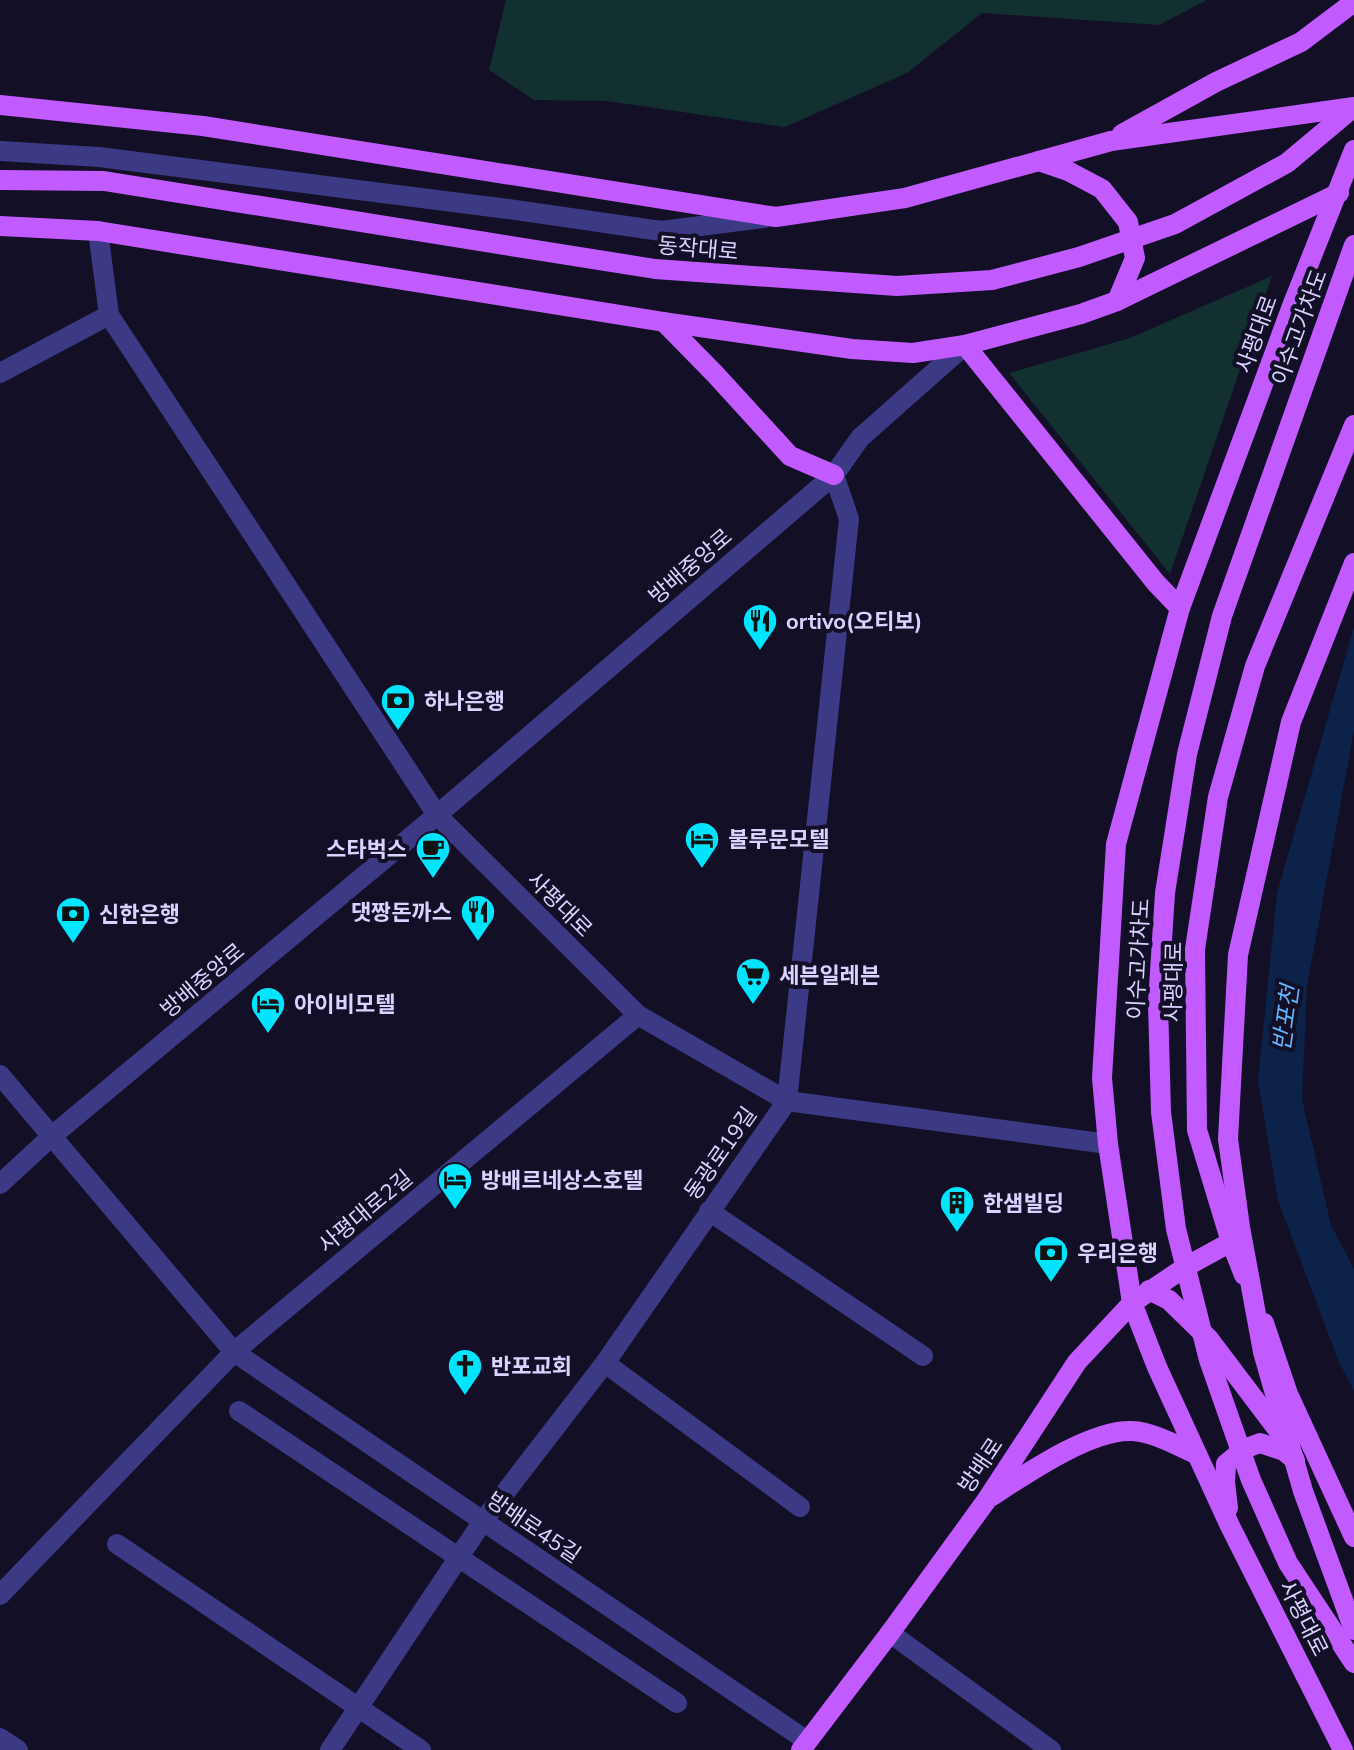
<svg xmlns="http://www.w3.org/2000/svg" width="1354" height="1750" viewBox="0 0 1354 1750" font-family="'Nunito Sans','Noto Sans KR',sans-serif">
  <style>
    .green { fill: #12302f }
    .water { fill: #0c2248 }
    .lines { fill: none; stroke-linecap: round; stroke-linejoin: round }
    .minor { stroke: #3d3a85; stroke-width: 20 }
    .major { stroke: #c25bff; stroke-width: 20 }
    .major-bridge { stroke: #c25bff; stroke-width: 20 }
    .labels { text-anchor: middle; stroke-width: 8; stroke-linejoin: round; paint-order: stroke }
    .street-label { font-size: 22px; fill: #d9d4ff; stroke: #130f26 }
    .poi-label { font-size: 22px; font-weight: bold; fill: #d9d4ff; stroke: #130f26; text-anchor: start }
    .water-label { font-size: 24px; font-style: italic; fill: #62b6ff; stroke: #130f26 }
  </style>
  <rect width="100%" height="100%" fill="#130f26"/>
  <g class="green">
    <path d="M506 0H1207L1159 25 982 13 907 73 785 127 607 101 534 100 489 70Z"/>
    <path d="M1272 276 1170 574 1009 373 1130 338Z"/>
  </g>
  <path class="water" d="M1354 627V731L1307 986 1302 1099 1331 1225 1354 1269V1391L1339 1362 1278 1201 1258 1081 1277 893Z"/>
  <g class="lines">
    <g class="minor">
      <path d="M0 151 99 157 508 209 661 231 764 218"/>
      <path d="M98 231 109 315 437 815 638 1015 787 1101 1108 1144"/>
      <path d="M0 373 109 315"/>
      <path d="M0 1075 234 1352 807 1741"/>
      <path d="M0 1184 52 1136 437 815 834 475 860 438 965 345"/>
      <path d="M709 1211 923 1356"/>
      <path d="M605 1363 800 1507"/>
      <path d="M239 1411 677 1703"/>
      <path d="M117 1544 421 1750"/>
      <path d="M0 1595 234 1352 638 1015"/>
      <path d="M890 1633 1051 1750"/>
      <path d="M0 1738 18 1750"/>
      <path d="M330 1750 483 1521 605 1363 787 1101 849 519 834 475"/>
    </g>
    <g class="major">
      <path d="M0 105 203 126 776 217 905 198 1111 141 1354 107"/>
      <path d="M1122 134 1216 82 1301 42 1354 2"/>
      <path d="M1039 161 1068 171 1102 189 1128 222 1135 258 1117 301"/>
      <path d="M0 226 98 231 664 322 852 349 913 353 965 345 1081 314 1117 301 1339 193"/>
      <path d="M664 322 715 374 790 456 834 475"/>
      <path d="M965 345 1156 583 1180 608"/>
      <path d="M1244 1275 1231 1242 1197 1130 1195 949 1218 797 1255 666 1354 425"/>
      <path d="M1149 1290 1169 1300 1209 1339 1290 1446"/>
      <path d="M1264 1323 1288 1394 1354 1537"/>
      <path d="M992 1496C1026 1474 1091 1429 1132 1431 1154 1432 1177 1446 1196 1454"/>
      <path d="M1228 1508 1225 1482 1226 1464 1244 1449 1260 1443 1284 1451 1295 1460"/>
      <path d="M801 1750 890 1633 986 1501 1077 1362 1132 1303 1187 1266 1231 1242"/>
      <path d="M1343 1750 1230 1526 1157 1367 1132 1303 1108 1144 1102 1078 1116 844 1180 608 1292 306 1354 150"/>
    </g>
    <g class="major-bridge">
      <path d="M0 180 104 181 655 269 897 286 992 280 1079 257 1175 224 1287 163 1354 107"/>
      <path d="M1354 245 1222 616 1187 754 1165 893 1158 1003 1161 1112 1176 1229 1209 1360 1251 1480 1288 1563 1354 1663"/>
      <path d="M1354 563 1291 722 1238 955 1228 1139 1240 1227 1263 1352 1303 1491 1354 1630"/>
    </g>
  </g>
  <defs>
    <symbol id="restaurant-pin" viewBox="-11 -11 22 30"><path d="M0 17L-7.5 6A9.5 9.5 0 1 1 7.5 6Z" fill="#00e5ff" stroke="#130f26"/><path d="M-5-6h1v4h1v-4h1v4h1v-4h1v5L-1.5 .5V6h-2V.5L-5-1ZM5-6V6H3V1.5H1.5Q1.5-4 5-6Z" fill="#111"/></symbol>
    <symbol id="bank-pin" viewBox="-11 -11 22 30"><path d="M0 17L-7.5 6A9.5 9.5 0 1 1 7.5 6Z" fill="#00e5ff" stroke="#130f26"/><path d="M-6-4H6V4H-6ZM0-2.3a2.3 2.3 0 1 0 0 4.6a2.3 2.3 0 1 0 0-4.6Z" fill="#111"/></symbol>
    <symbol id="hotel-pin" viewBox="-11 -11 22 30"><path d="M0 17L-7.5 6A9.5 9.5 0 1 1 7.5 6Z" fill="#00e5ff" stroke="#130f26"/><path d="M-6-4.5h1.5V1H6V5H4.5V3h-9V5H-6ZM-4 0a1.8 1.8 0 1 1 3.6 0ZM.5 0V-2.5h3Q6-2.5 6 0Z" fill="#111"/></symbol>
    <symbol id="cafe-pin" viewBox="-11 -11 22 30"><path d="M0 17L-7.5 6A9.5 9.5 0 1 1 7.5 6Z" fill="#00e5ff" stroke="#130f26"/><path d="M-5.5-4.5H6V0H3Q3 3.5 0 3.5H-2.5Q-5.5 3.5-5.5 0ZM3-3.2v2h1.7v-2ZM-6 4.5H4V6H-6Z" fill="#111"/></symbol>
    <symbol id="supermarket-pin" viewBox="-11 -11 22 30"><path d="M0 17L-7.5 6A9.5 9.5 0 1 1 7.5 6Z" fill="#00e5ff" stroke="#130f26"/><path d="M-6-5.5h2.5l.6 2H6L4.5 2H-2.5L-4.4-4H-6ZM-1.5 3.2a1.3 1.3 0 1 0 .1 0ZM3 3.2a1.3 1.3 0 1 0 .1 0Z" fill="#111"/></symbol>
    <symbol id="building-pin" viewBox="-11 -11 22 30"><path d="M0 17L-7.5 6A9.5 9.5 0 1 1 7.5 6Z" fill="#00e5ff" stroke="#130f26"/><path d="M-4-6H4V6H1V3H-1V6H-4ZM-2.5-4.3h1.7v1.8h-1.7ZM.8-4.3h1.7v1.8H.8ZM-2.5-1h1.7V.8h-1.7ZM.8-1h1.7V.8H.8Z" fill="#111"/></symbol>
    <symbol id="church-pin" viewBox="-11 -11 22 30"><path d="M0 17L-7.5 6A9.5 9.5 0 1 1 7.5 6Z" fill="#00e5ff" stroke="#130f26"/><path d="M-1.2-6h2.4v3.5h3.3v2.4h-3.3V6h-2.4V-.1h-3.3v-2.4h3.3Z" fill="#111"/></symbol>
  </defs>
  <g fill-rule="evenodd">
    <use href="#restaurant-pin" x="740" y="601" width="40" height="54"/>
    <use href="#bank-pin" x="378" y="681" width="40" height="54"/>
    <use href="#hotel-pin" x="682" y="819" width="40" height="54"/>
    <use href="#cafe-pin" x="413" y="829" width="40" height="54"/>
    <use href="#restaurant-pin" x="458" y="892" width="40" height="54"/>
    <use href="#bank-pin" x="53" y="894" width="40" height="54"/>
    <use href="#supermarket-pin" x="733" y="955" width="40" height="54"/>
    <use href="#hotel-pin" x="248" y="984" width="40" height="54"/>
    <use href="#hotel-pin" x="435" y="1160" width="40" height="54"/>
    <use href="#building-pin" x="937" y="1183" width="40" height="54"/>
    <use href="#bank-pin" x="1031" y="1233" width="40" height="54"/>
    <use href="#church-pin" x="445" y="1346" width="40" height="54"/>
  </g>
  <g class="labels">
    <g class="street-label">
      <text transform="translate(698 248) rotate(5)" y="8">동작대로</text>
      <text transform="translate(1299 327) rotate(-70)" y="8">이수고가차도</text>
      <text transform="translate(1256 334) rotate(-70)" y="8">사평대로</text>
      <text transform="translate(690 566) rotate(-41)" y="8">방배중앙로</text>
      <text transform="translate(560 904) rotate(45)" y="8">사평대로</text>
      <text transform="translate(1138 959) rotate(-87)" y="8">이수고가차도</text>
      <text transform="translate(202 980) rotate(-40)" y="8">방배중앙로</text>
      <text transform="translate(1173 982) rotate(-89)" y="8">사평대로</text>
      <text transform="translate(720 1153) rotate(-55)" y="8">동광로19길</text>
      <text transform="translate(365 1211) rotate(-40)" y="8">사평대로2길</text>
      <text transform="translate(980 1465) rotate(-56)" y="8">방배로</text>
      <text transform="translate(534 1527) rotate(34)" y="8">방배로45길</text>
      <text transform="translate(1304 1618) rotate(63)" y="8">사평대로</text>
    </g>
    <g class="poi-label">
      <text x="786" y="629">ortivo(오티보)</text>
      <text x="424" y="709">하나은행</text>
      <text x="728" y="847">불루문모텔</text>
      <text x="407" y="857" text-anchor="end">스타벅스</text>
      <text x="452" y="920" text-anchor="end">댓짱돈까스</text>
      <text x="99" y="922">신한은행</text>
      <text x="779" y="983">세븐일레븐</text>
      <text x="294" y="1012">아이비모텔</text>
      <text x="481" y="1188">방배르네상스호텔</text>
      <text x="983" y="1211">한샘빌딩</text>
      <text x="1077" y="1261">우리은행</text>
      <text x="491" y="1374">반포교회</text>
    </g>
    <g class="water-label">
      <text transform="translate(1286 1018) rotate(-82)" y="8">반포천</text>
    </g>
  </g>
</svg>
